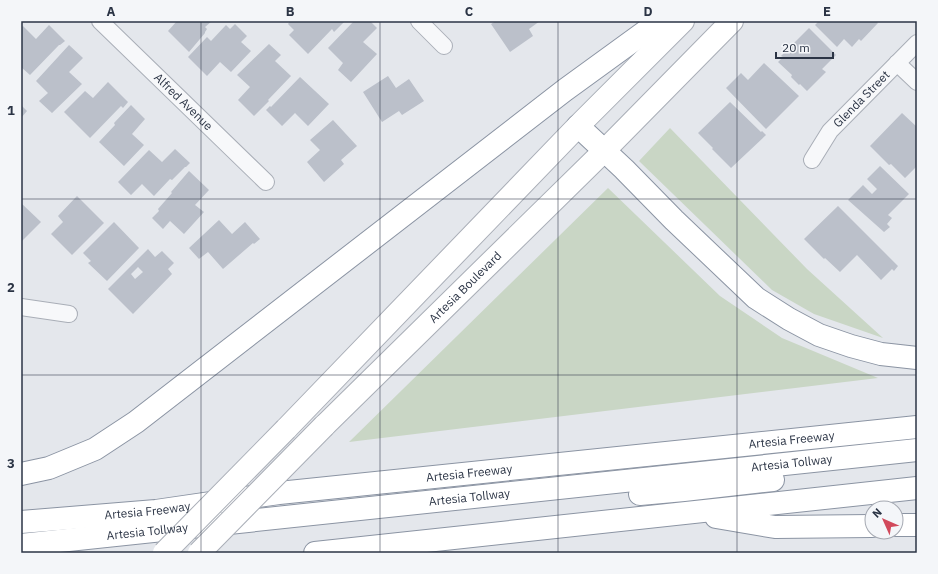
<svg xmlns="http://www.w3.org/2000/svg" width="938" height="574" viewBox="0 0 938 574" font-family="'IBM Plex Sans',sans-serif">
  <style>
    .green { fill: #c9d6c5 }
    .building { fill: #bbc0ca; fill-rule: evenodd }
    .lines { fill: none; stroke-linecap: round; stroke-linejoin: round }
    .street-casing { stroke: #a9aeb7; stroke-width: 18 }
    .secondary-casing { stroke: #a9aeb7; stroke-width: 24 }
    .highway-casing { stroke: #8b94a3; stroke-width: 24 }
    .street { stroke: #f7f8fa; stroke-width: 16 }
    .secondary { stroke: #fff; stroke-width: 22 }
    .highway { stroke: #fff; stroke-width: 22 }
    .secondary-bridge-casing { stroke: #a9aeb7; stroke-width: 24; stroke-linecap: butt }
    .secondary-bridge { stroke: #fff; stroke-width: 22 }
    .grid { fill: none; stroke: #2b3445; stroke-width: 1; stroke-opacity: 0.55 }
    .labels { text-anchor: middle; stroke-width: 4; stroke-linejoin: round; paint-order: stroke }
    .street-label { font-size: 12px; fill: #2b3445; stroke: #f4f6f9 }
    .neatline { fill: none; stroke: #2b3445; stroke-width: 1.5 }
    .grid-label { font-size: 13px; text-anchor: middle; font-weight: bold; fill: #2b3445 }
  </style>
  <rect width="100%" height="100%" fill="#e4e7ec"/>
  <g class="green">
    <path d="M670 128 807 269 883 338 814 314 772 290 639 161Z"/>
    <path d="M608 188 720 296 782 338 878 378 349 442Z"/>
  </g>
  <g class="building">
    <path d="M177 21H212L205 27 207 29 205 32V33L189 52 168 31Z"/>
    <path d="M290 21H345L334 32 332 29 308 54 289 35 294 30 288 24Z"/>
    <path d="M354 21H370L377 28 363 42 377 54 351 82 338 70 343 63 328 48Z"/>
    <path d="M496 21H540L529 29 533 36 510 52 491 24Z"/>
    <path d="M819 21H876L878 23 861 41 859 39 852 47 844 39 837 47 815 25Z"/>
    <path d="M235 24 247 36 241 42 251 51 231 72 220 62 207 76 188 57 207 37 211 41 226 25 230 29Z"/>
    <path d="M49 25 65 41 60 45H59L30 75 21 67V28L23 26 36 39Z"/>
    <path d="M809 28 836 55 822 69 826 72 807 91 800 84 799 85 791 77 792 75 778 62 783 57 781 56Z"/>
    <path d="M269 44 281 55 275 61 291 76 268 100 269 101 254 116 238 100 250 87 237 75Z"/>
    <path d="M69 45 83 58 69 72 82 84 52 113 39 101 48 93 36 81Z"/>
    <path d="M764 63 799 96 766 129 726 88 741 73 748 80Z"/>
    <path d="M388 76 396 88 409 79 424 101 402 115 399 111 382 122 363 92Z"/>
    <path d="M300 77 329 104 308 126 295 113 282 126 266 110 270 106 271 107Z"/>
    <path d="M108 82 128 102 123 108 121 106 90 138 64 112 85 91 93 98Z"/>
    <path d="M730 102 761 132 762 131 766 135 731 168 712 149 713 148 698 133Z"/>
    <path d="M21 105 27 111 21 118Z"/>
    <path d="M131 105 145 119 132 134 144 145 124 166 99 142 115 125 114 123Z"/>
    <path d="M902 113 917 127V166L905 178 891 164 889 165 870 146Z"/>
    <path d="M333 120 357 146 341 160 344 164 324 182 307 162 320 150 310 140Z"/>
    <path d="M175 149 190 163 186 167H185L172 180 170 179 154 196 142 184 131 195 118 182 149 150 162 162Z"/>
    <path d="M880 166 909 194 888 215 892 218 887 224 890 227 884 232 848 200 863 185 872 194 877 189 867 179Z"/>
    <path d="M189 171 209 190 195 205 204 212 184 234 170 221 163 229 152 218 159 211 158 209 172 193 171 192Z"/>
    <path d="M77 196 104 223 72 255 51 234 63 222 58 216Z"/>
    <path d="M21 203 41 222 21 242Z"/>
    <path d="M838 206 898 266 894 271 892 269 881 280 857 255 840 272 825 258 824 259 804 239Z"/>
    <path d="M219 220 232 234 245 222 260 239 254 244 253 243 223 269 208 252 199 259 189 248Z"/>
    <path d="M114 222 139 248 107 281 88 263 91 261 83 253Z"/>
    <path d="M148 249 155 257 162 251 174 263 168 269 172 274 133 314 108 289ZM138 267 143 272 135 279 131 274Z"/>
  </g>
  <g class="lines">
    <defs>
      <g id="street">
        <path id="s1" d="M100 21 266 182"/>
        <path d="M419 21 444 46"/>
        <path d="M897 63 917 82"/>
        <path id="s2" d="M812 160 830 131 917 43"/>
        <path d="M21 307 69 314"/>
      </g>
      <g id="secondary">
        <path id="s3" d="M324 426 604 151 732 21"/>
        <path d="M286 429 578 126 683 21"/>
      </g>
      <g id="highway">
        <path d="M578 126 624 169 674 220 756 298 789 319 819 335 851 346 881 354 917 358"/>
        <path d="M21 474 49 468 95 449 136 422 565 90 660 21"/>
        <path d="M640 494 684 490 773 480"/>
        <path d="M716 517 775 527 872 526"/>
        <path id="s4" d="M21 522 156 511 279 493 917 427"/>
        <path d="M896 525H917"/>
        <path id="s5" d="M21 545 917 450"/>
        <path d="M315 553 917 488"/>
      </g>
    </defs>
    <use href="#street" class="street-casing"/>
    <use href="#secondary" class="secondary-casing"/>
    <use href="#highway" class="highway-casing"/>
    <use href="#street" class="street"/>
    <use href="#secondary" class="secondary"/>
    <use href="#highway" class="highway"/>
    <defs>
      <g id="secondary-bridge">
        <path d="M164 553 286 429"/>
        <path d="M199 553 324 426"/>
      </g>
    </defs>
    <use href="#secondary-bridge" class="secondary-bridge-casing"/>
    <use href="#secondary-bridge" class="secondary-bridge"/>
  </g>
  <path class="grid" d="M201 21V553M380 21V553M558 21V553M737 21V553M21 199H917M21 375H917"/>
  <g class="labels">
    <g class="street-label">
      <text dy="4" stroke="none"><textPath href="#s2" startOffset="79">Glenda Street</textPath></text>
      <text dy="4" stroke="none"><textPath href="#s1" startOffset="116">Alfred Avenue</textPath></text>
      <text dy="4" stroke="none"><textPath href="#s3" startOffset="198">Artesia Boulevard</textPath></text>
      <text dy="4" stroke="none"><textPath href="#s4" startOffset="775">Artesia Freeway</textPath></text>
      <text dy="4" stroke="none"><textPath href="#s5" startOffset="775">Artesia Tollway</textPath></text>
      <text dy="4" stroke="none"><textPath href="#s4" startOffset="451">Artesia Freeway</textPath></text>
      <text dy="4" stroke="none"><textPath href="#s5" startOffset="451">Artesia Tollway</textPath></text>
      <text dy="4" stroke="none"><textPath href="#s4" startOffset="127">Artesia Freeway</textPath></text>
      <text dy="4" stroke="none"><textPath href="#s5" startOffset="127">Artesia Tollway</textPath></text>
    </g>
  </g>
  <rect width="938" height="574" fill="none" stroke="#f4f6f9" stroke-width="44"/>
  <g transform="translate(884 520) rotate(315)"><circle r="19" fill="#f4f6f9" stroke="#a4a8b1"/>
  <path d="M0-3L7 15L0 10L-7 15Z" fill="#d1495b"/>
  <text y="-6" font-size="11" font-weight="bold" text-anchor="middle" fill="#2b3445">N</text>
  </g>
  <path d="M776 52v6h57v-6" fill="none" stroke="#2b3445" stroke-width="2"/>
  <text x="782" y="52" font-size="12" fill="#2b3445" stroke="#f4f6f9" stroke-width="3" paint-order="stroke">20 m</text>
  <rect x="22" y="22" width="894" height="530" class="neatline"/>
  <g class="grid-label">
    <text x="111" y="16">A</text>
    <text x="290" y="16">B</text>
    <text x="469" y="16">C</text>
    <text x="648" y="16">D</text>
    <text x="827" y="16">E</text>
    <text x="11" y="115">1</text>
    <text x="11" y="292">2</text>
    <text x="11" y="468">3</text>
  </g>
</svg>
